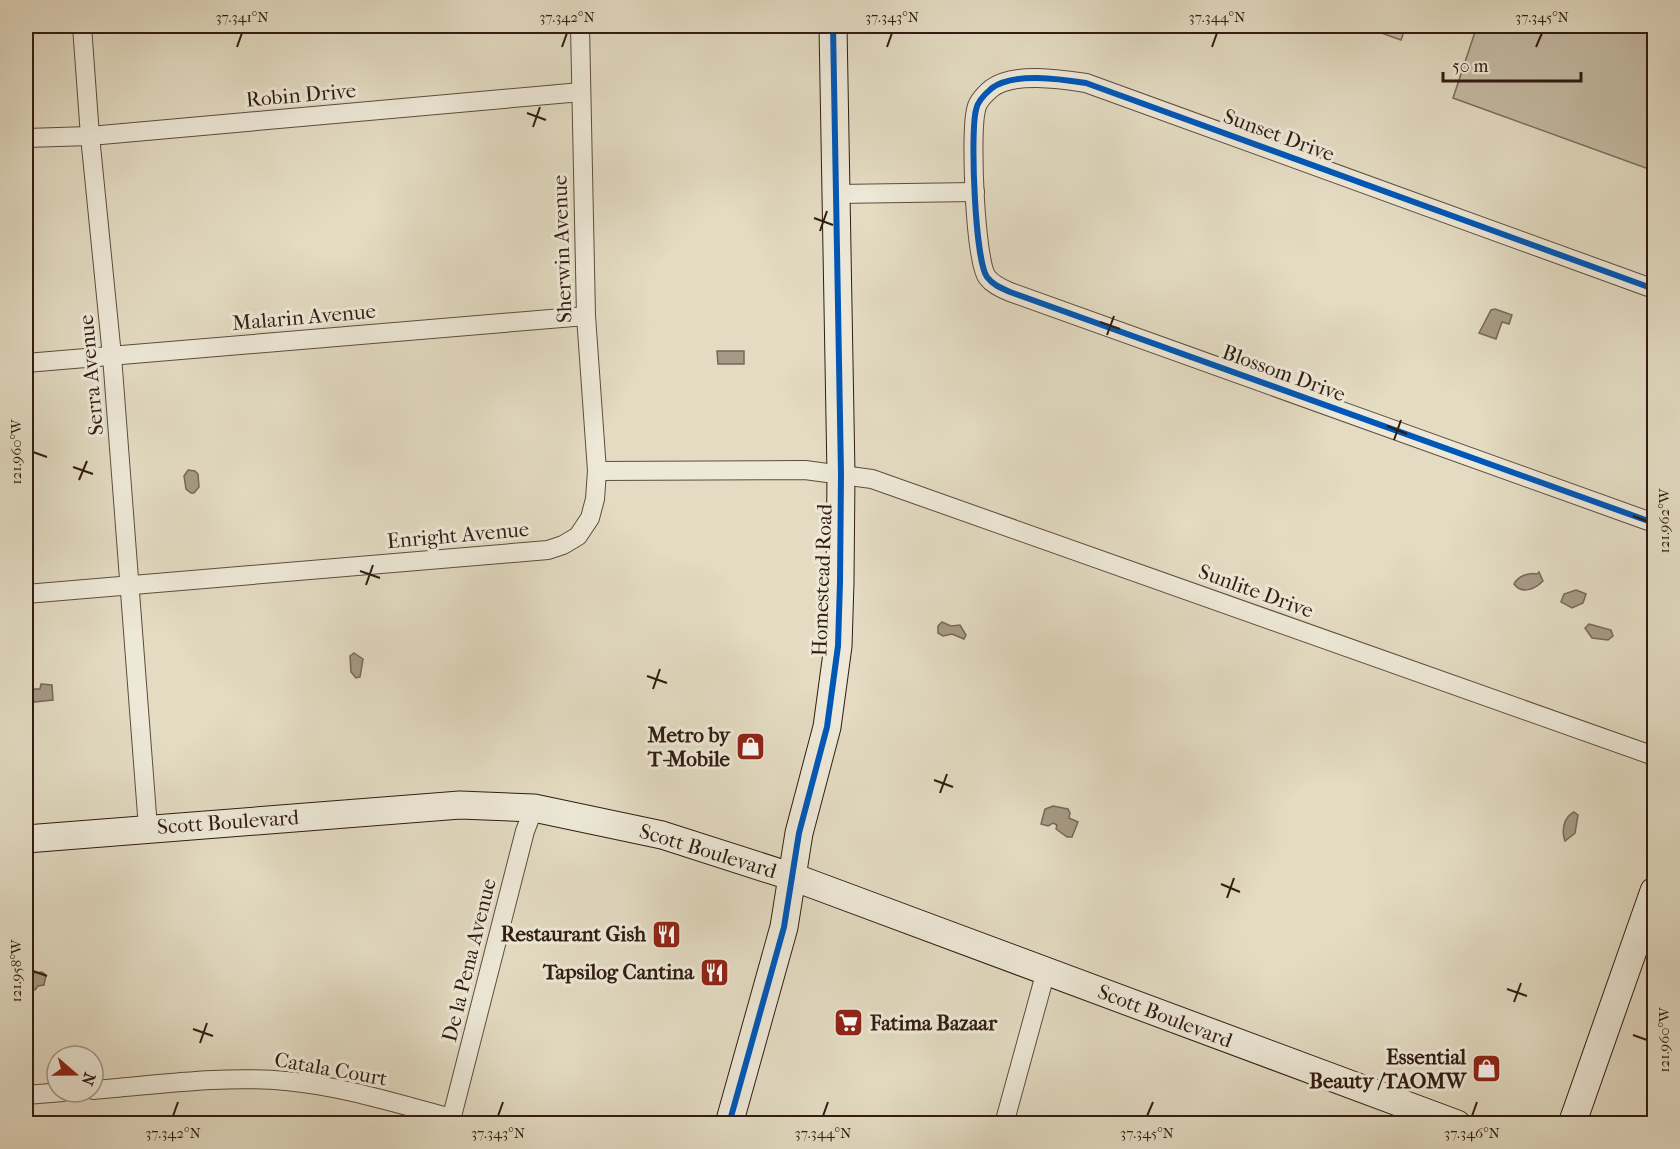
<svg xmlns="http://www.w3.org/2000/svg" width="1680" height="1149" viewBox="0 0 1680 1149" font-family="'IM FELL French Canon',serif">
  <style>
    .green { fill: #c5bba4; stroke: #7b6c5b; stroke-width: 1.5 }
    .water { fill: #a69a86; stroke: #776858; stroke-width: 1.5 }
    .lines { fill: none; stroke-linecap: round; stroke-linejoin: round }
    .street-casing { stroke: #5e4c3e; stroke-width: 20 }
    .secondary-casing { stroke: #311c12; stroke-width: 29 }
    .street { stroke: #ede8d7; stroke-width: 18 }
    .secondary { stroke: #ede8d7; stroke-width: 27 }
    .cycleway-casing { stroke: #ede8d7; stroke-width: 10 }
    .cycleway { stroke: #0057b8; stroke-width: 6 }
    .ticks { fill: none; stroke: #311c12; stroke-width: 2 }
    .labels { text-anchor: middle; stroke-width: 6; stroke-linejoin: round; paint-order: stroke }
    .street-label { font-size: 21px; fill: #311c12; stroke: #ede8d7 }
    .poi-label { font-size: 21px; font-weight: bold; fill: #311c12; stroke: #ede8d7; text-anchor: end }
    .neatline { fill: none; stroke: #311c12; stroke-width: 2 }
    .ticks-label { font-size: 15px; text-anchor: middle; fill: #311c12 }
  </style>
  <rect width="100%" height="100%" fill="#e3dbc2"/>
  <filter id="stains"><feTurbulence type="fractalNoise" baseFrequency=".00333" numOctaves="4"/><feColorMatrix values="0 0 0 0 .2 0 0 0 0 .09 0 0 0 0 .02 0 0 0 .5 -.17"/></filter>
  <radialGradient id="worn" r=".72"><stop offset=".6" stop-color="#630" stop-opacity="0"/><stop offset="1" stop-color="#630" stop-opacity=".3"/></radialGradient>
  <g class="green">
    <path d="M1362 26H1406L1401 40Z"/>
    <path d="M1477 26H1654V171L1453 98Z"/>
  </g>
  <g class="water">
    <path d="M1495 309 1512 315 1509 324 1502 322 1496 339 1479 333 1491 310Z"/>
    <path d="M717 351H744V364H718Z"/>
    <path d="M188 470 195 471 198 474 199 487 194 493H191L186 489 184 476Z"/>
    <path d="M1539 572 1543 581C1535 589 1522 595 1514 584 1518 576 1529 572 1537 574Z"/>
    <path d="M1576 590 1586 594 1583 603 1572 608 1561 602 1564 594Z"/>
    <path d="M942 622 951 626 960 625 966 635 964 639 952 634 943 636 938 633V626Z"/>
    <path d="M1589 624 1611 630 1613 636 1608 640 1592 638 1585 628Z"/>
    <path d="M354 653 363 659 360 677 356 678 351 672 350 656Z"/>
    <path d="M41 684 52 685 53 700 26 703V689H40Z"/>
    <path d="M1053 806 1068 809 1070 813 1069 818 1078 822 1072 837H1067L1056 829 1057 825 1053 823 1048 826 1041 824 1045 809Z"/>
    <path d="M1574 812 1578 815 1575 833 1565 841C1561 830 1564 817 1574 812Z"/>
    <path d="M42 972 46 975 44 985 38 986 35 990 31 987H26V974Z"/>
  </g>
  <g class="lines">
    <defs>
      <g id="street">
        <path d="M82 26 90 136 112 356 148 828"/>
        <path d="M26 138 90 136 581 92"/>
        <path d="M836 194 975 192"/>
        <path d="M1654 289 1086 83C1060 79 1014 72 992 88 986 93 977 102 976 110 970 133 975 260 987 277 993 285 1001 288 1010 292L1654 523"/>
        <path d="M26 363 586 316"/>
        <path d="M597 471 805 470 872 479 1654 756"/>
        <path d="M26 594 548 550 563 545 578 536 590 518 595 499 597 471 586 316 580 26"/>
        <path d="M93 1090C157 1085 222 1075 286 1081 342 1086 398 1104 452 1118"/>
        <path d="M26 1095 63 1092"/>
        <path d="M450 1124 525 831 534 808"/>
        <path d="M1004 1124 1046 971"/>
      </g>
      <g id="secondary">
        <path d="M26 839 460 805 534 808 662 835 793 877 1457 1124"/>
        <path d="M729 1124 784 927 799 833 827 727 838 646 840 582 841 474 833 26"/>
        <path d="M1572 1124 1654 891"/>
      </g>
    </defs>
    <use href="#street" class="street-casing"/>
    <use href="#secondary" class="secondary-casing"/>
    <use href="#street" class="street"/>
    <use href="#secondary" class="secondary"/>
    <defs>
      <g id="cycleway">
        <path d="M1654 289 1086 83C1060 79 1014 72 992 88 986 93 977 102 976 110 970 133 975 260 987 277 993 285 1001 288 1010 292L1654 523"/>
        <path d="M729 1124 784 927 799 833 827 727 838 646 840 582 841 474 833 26"/>
      </g>
    </defs>
    <use href="#cycleway" class="cycleway-casing"/>
    <use href="#cycleway" class="cycleway"/>
  </g>
  <path class="ticks" d="M237 47 242 33M562 47 567 33M887 47 892 33M1212 47 1217 33M1536 47 1542 33M527 113 546 120M533 127 540 107M814 218 833 225M820 231 827 211M1100 322 1120 329M1107 335 1114 316M1387 426 1407 434M1394 440 1401 420M33 452 47 457M73 467 93 474M79 480 87 461M1633 516 1647 521M360 571 380 578M366 585 373 565M647 676 667 683M653 689 660 669M934 780 953 787M940 793 947 774M1221 884 1240 892M1227 898 1234 878M33 971 47 976M1507 989 1527 996M1514 1002 1521 983M193 1029 213 1036M1633 1035 1647 1040M200 1043 207 1023M173 1116 178 1102M498 1116 503 1102M823 1116 828 1102M1147 1116 1153 1102M1472 1116 1477 1102"/>
  <defs>
    <symbol id="shop-square" viewBox="-11 -11 22 22"><rect x="-9" y="-9" width="18" height="18" rx="4" fill="#8f2418" stroke="#ede8d7"/><path d="M-5-2.5h2.3a2.7 3.5 0 0 1 5.4 0H5L5.5 6h-11ZM-1.5-2.5h3a1.5 2.3 0 0 0-3 0Z" fill="#fff"/></symbol>
    <symbol id="restaurant-square" viewBox="-11 -11 22 22"><rect x="-9" y="-9" width="18" height="18" rx="4" fill="#8f2418" stroke="#ede8d7"/><path d="M-5-6h1v4h1v-4h1v4h1v-4h1v5L-1.5 .5V6h-2V.5L-5-1ZM5-6V6H3V1.5H1.5Q1.5-4 5-6Z" fill="#fff"/></symbol>
    <symbol id="supermarket-square" viewBox="-11 -11 22 22"><rect x="-9" y="-9" width="18" height="18" rx="4" fill="#8f2418" stroke="#ede8d7"/><path d="M-6-5.5h2.5l.6 2H6L4.5 2H-2.5L-4.4-4H-6ZM-1.5 3.2a1.3 1.3 0 1 0 .1 0ZM3 3.2a1.3 1.3 0 1 0 .1 0Z" fill="#fff"/></symbol>
  </defs>
  <g fill-rule="evenodd">
    <use href="#shop-square" x="734" y="730" width="33" height="33"/>
    <use href="#restaurant-square" x="650" y="918" width="33" height="33"/>
    <use href="#restaurant-square" x="698" y="956" width="33" height="33"/>
    <use href="#supermarket-square" x="832" y="1006" width="33" height="33"/>
    <use href="#shop-square" x="1470" y="1052" width="33" height="33"/>
  </g>
  <g class="labels">
    <g class="street-label">
      <text transform="translate(301 95) rotate(-5)" y="7">Robin Drive</text>
      <text transform="translate(1279 135) rotate(20)" y="7">Sunset Drive</text>
      <text transform="translate(562 249) rotate(-92)" y="7">Sherwin Avenue</text>
      <text transform="translate(304 317) rotate(-5)" y="7">Malarin Avenue</text>
      <text transform="translate(1284 373) rotate(20)" y="7">Blossom Drive</text>
      <text transform="translate(91 375) rotate(-95)" y="7">Serra Avenue</text>
      <text transform="translate(458 535) rotate(-5)" y="7">Enright Avenue</text>
      <text transform="translate(822 580) rotate(-88)" y="7">Homestead Road</text>
      <text transform="translate(1256 591) rotate(20)" y="7">Sunlite Drive</text>
      <text transform="translate(228 822) rotate(-4)" y="7">Scott Boulevard</text>
      <text transform="translate(708 851) rotate(17)" y="7">Scott Boulevard</text>
      <text transform="translate(469 960) rotate(-76)" y="7">De la Pena Avenue</text>
      <text transform="translate(1165 1016) rotate(21)" y="7">Scott Boulevard</text>
      <text transform="translate(331 1069) rotate(10)" y="7">Catala Court</text>
    </g>
    <g class="poi-label">
      <text x="730" y="742">Metro by<tspan x="730" dy="24">T-Mobile</tspan></text>
      <text x="646" y="941">Restaurant Gish</text>
      <text x="694" y="979">Tapsilog Cantina</text>
      <text x="870" y="1030" text-anchor="start">Fatima Bazaar</text>
      <text x="1466" y="1064">Essential<tspan x="1466" dy="24">Beauty /TAOMW</tspan></text>
    </g>
  </g>
  <rect width="1680" height="1149" fill="none" stroke="#e3dbc2" stroke-width="66"/>
  <g transform="translate(75 1074) rotate(110)"><circle r="28" fill="#ede8d7" stroke="#a29688" stroke-width="1.5"/>
  <path d="M0-4.5L10 22L0 15L-10 22Z" fill="#8f2418"/>
  <text y="-9" font-size="16" font-weight="bold" text-anchor="middle" fill="#311c12">N</text>
  </g>
  <path d="M1443 72v9h138v-9" fill="none" stroke="#311c12" stroke-width="3"/>
  <text x="1452" y="72" font-size="18" fill="#311c12" stroke="#ede8d7" stroke-width="4.5" paint-order="stroke">50 m</text>
  <rect x="33" y="33" width="1614" height="1083" class="neatline"/>
  <g class="ticks-label">
    <text x="242" y="22">37.341°N</text>
    <text x="567" y="22">37.342°N</text>
    <text x="892" y="22">37.343°N</text>
    <text x="1217" y="22">37.344°N</text>
    <text x="1542" y="22">37.345°N</text>
    <text transform="translate(16 452) rotate(-90)" y="5">121.960°W</text>
    <text transform="translate(1664 521) rotate(-90)" y="5">121.962°W</text>
    <text transform="translate(16 971) rotate(-90)" y="5">121.958°W</text>
    <text transform="translate(1664 1040) rotate(-90)" y="5">121.960°W</text>
    <text x="173" y="1138">37.342°N</text>
    <text x="498" y="1138">37.343°N</text>
    <text x="823" y="1138">37.344°N</text>
    <text x="1147" y="1138">37.345°N</text>
    <text x="1472" y="1138">37.346°N</text>
  </g>
  <rect width="100%" height="100%" filter="url(#stains)"/>
  <rect width="100%" height="100%" fill="url(#worn)"/>
</svg>
